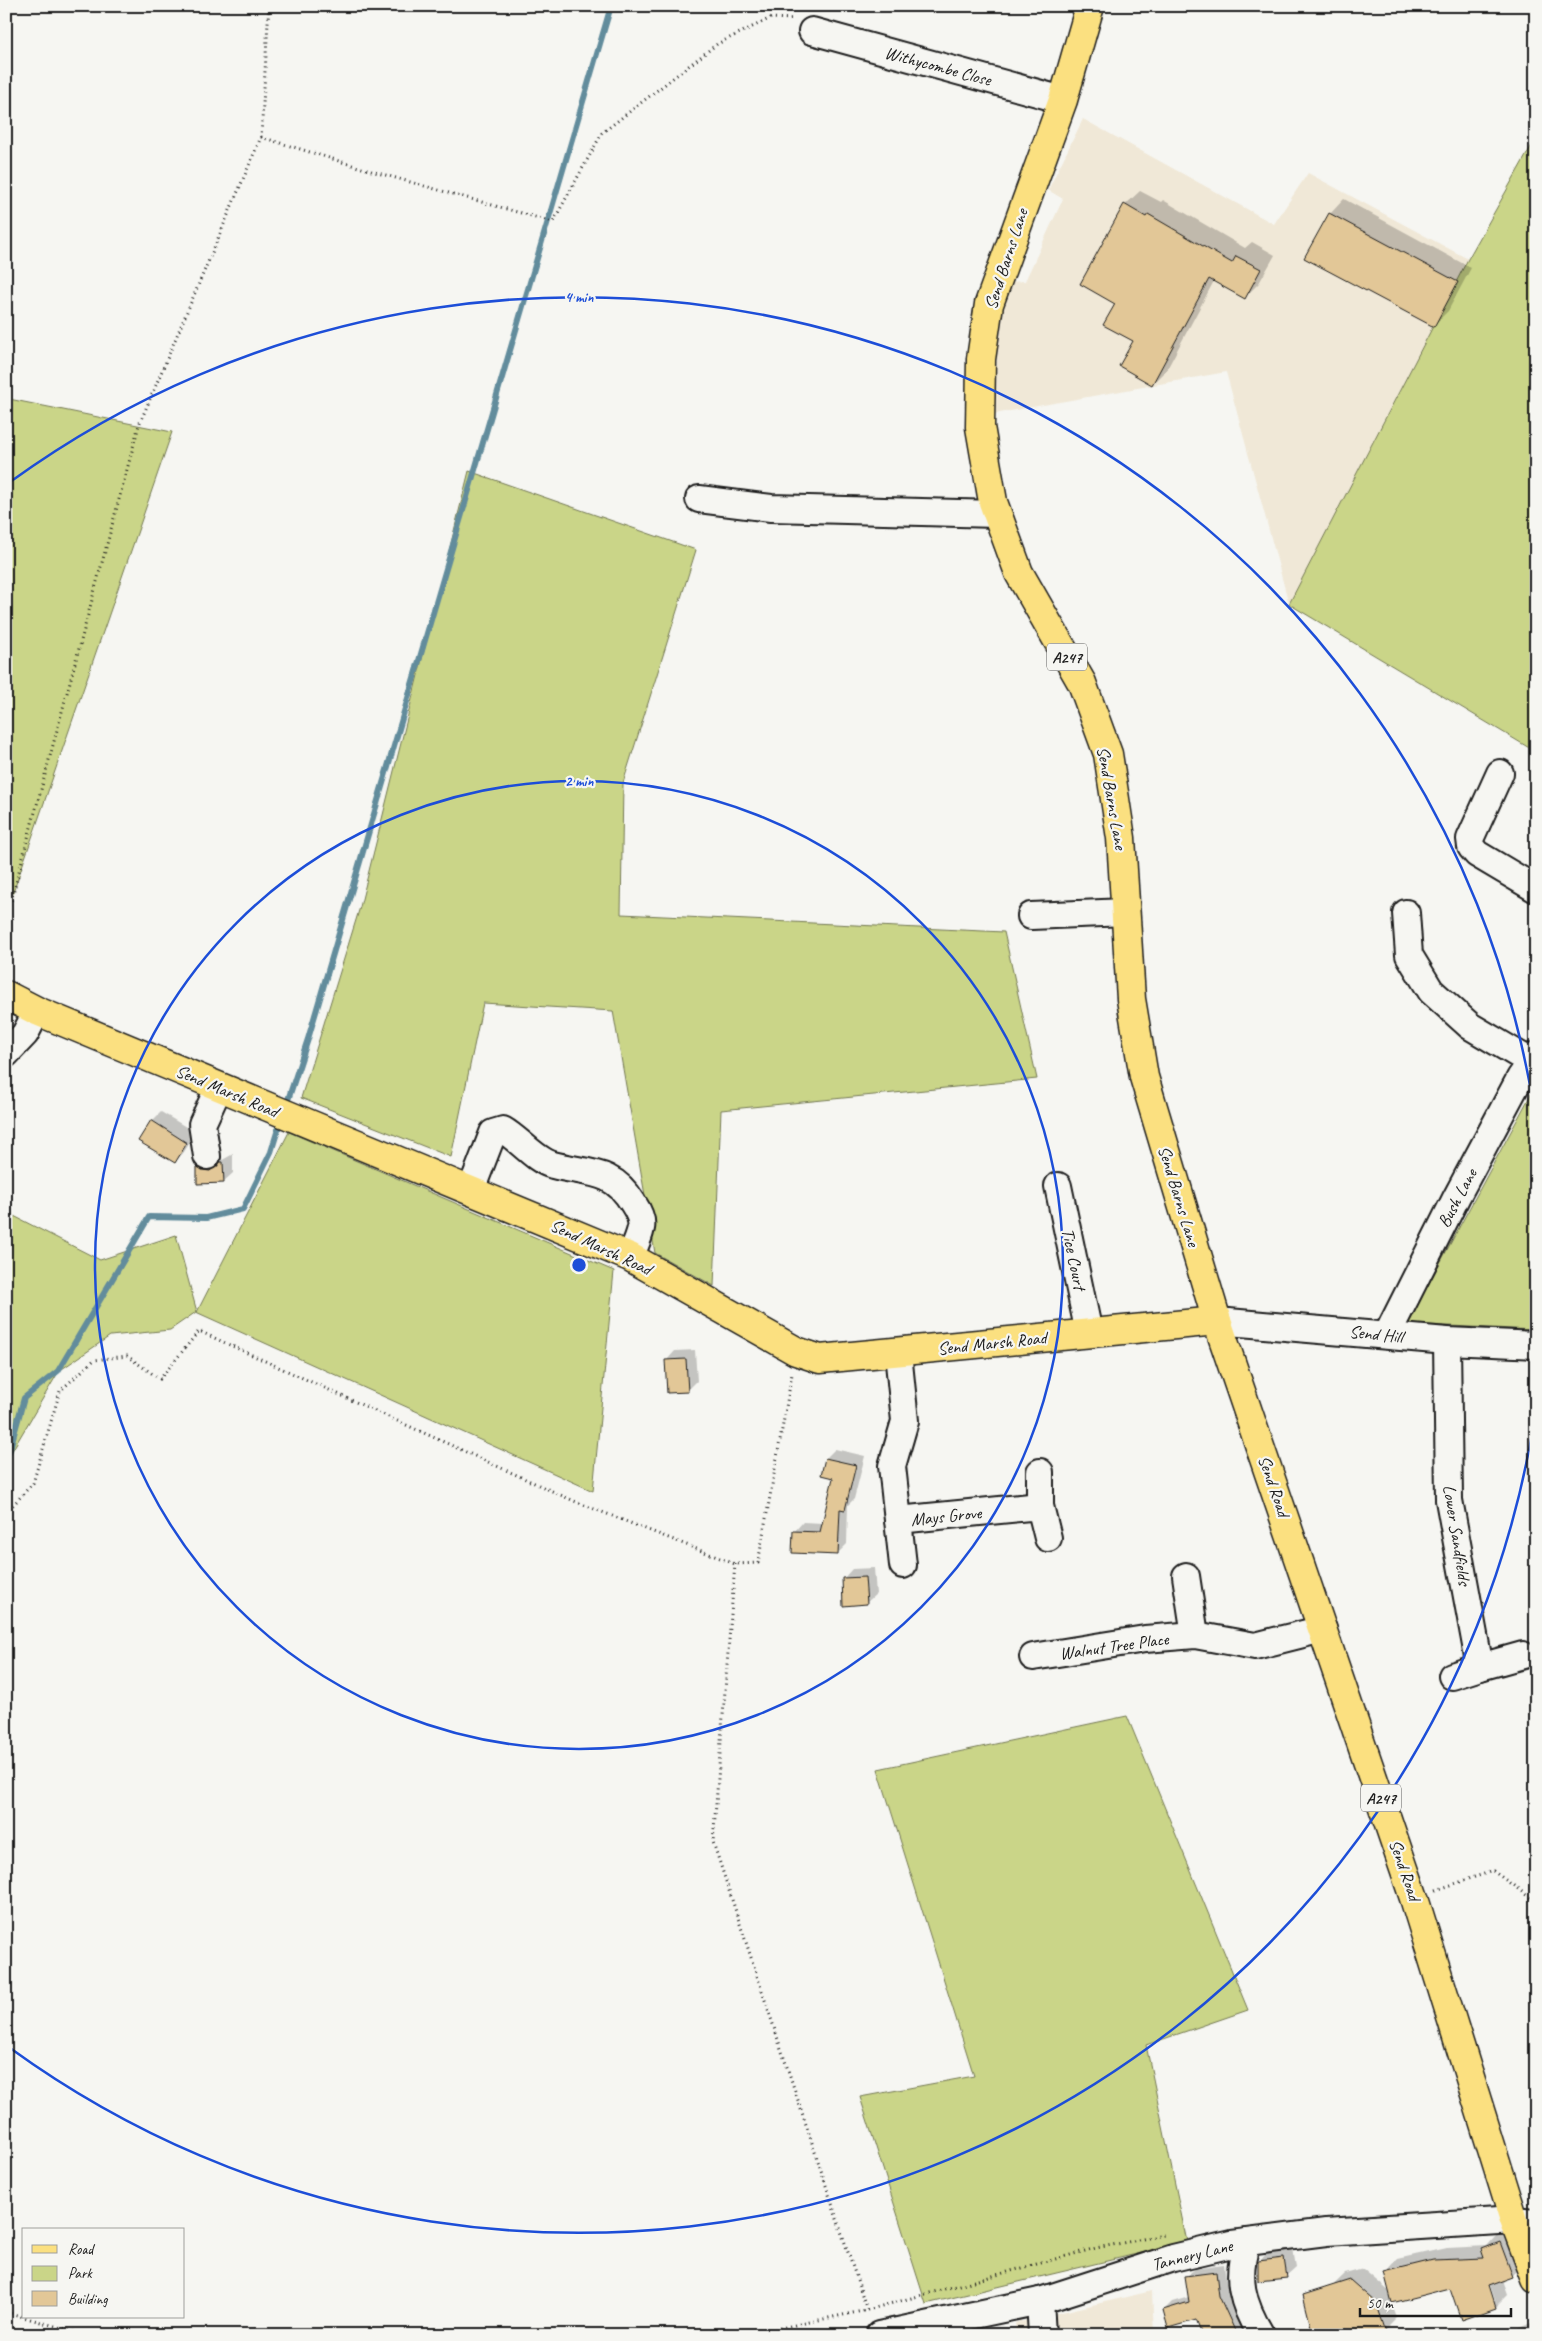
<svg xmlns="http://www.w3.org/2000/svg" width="1542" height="2341" viewBox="0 0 1542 2341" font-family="Caveat,sans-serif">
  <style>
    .built { fill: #f0e8d7 }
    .green { fill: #cad588; stroke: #737852 }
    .shadow { fill: #0003; fill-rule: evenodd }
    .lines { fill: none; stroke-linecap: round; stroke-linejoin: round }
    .stream { stroke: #628c9c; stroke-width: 6 }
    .building { fill: #e2c797; stroke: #1c1c1c }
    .minor-casing { stroke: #1c1c1c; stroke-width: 30 }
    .major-casing { stroke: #1c1c1c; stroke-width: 31 }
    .path { stroke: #1c1c1c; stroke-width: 3; stroke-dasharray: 1 4; stroke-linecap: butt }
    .minor { stroke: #f6f6f2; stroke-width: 26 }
    .major { stroke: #fbe080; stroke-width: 28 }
    .ring { fill: none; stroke: #1d4ed8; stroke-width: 2.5 }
    .labels { text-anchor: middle; stroke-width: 4.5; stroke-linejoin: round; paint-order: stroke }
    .shield { fill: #f6f6f2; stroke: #5d5d5c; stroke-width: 1 }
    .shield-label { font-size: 16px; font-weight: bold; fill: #1c1c1c }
    .street-label { font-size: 18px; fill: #1c1c1c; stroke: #f6f6f2 }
    .centre { fill: #1d4ed8; stroke: #f6f6f2; stroke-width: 2.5 }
    .ring-label { font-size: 15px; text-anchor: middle; font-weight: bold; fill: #1d4ed8; stroke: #f6f6f2; stroke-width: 4.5; stroke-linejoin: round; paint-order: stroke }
  </style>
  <rect width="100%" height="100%" fill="#f6f6f2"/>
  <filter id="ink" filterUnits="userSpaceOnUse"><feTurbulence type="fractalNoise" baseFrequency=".02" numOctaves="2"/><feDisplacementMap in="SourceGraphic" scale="10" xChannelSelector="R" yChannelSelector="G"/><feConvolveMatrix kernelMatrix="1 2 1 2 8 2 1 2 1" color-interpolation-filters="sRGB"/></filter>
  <g filter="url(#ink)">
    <g class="built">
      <path d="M1083 119 1274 224 1308 173 1468 259 1289 604 1226 372 994 414 998 333 1009 282 1025 281 1063 199 1048 190Z"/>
      <path d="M1152 2291 1154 2335H1016L1015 2323Z"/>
    </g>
    <g class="green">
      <path d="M1536 138V752L1289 604 1468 259Z"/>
      <path d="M6 391 9 399 172 432 6 913Z"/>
      <path d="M469 471 696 550 623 783 621 914 1004 932 1037 1079 721 1110 714 1286 655 1253 613 1011 483 1003 451 1157 301 1098 360 907Z"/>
      <path d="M1536 1085V1330L1407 1324Z"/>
      <path d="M289 1132 614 1271 593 1491 196 1312 170 1330 110 1336 59 1371 6 1461V1212L100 1260 176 1235 197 1312Z"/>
      <path d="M1127 1716 1248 2010 1146 2045 1187 2242 926 2304 860 2097 974 2076 878 1769Z"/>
    </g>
    <g class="shadow">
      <path d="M1140 191 1161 202 1163 200 1245 248 1252 242 1275 255 1259 283 1245 297 1214 281 1167 369 1152 384 1117 303 1125 205Z"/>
      <path d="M1344 199 1471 268 1448 311 1433 326 1330 214Z"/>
      <path d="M161 1112 196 1133 184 1152 175 1162 152 1121Z"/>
      <path d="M233 1154V1173L223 1182H198V1167L207 1158 219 1162Z"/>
      <path d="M695 1350 697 1381 687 1391 666 1361 675 1351Z"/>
      <path d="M835 1449 865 1456 854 1499 848 1505 847 1544 837 1554 794 1532 803 1522 823 1523 834 1477 826 1458Z"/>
      <path d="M874 1568 876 1594 866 1603 843 1579 852 1569Z"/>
      <path d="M1513 2230 1525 2263 1512 2276 1503 2280 1508 2294 1495 2307 1450 2287 1391 2302 1397 2318 1384 2331 1321 2297 1345 2274 1363 2269 1390 2292 1385 2273 1398 2259 1447 2248 1487 2246 1496 2236ZM1487 2280 1494 2301H1492Z"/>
      <path d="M1293 2249 1296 2267 1286 2276 1259 2262 1268 2252Z"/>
      <path d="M1224 2264 1227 2287 1245 2326 1236 2334 1196 2318 1164 2310 1172 2302 1189 2297 1186 2277 1195 2268Z"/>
      <path d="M1536 2321V2335H1511L1519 2328Z"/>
    </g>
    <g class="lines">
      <g class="stream">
        <path d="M287 1103 308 1039 611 6"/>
        <path d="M6 1463 24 1398 58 1371 149 1217 206 1218 243 1209 271 1152 279 1126"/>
      </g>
    </g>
    <g class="building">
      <path d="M1124 204 1146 217 1148 214 1232 263 1236 256 1261 269 1245 299 1209 279 1152 385 1119 366 1133 341 1103 325 1115 304 1080 284Z"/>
      <path d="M1329 213 1458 282 1434 327 1304 258Z"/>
      <path d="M151 1120 187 1143 175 1163 138 1141Z"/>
      <path d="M220 1162H223L224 1183 197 1184V1166L202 1170 210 1171Z"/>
      <path d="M686 1359 688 1392 667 1393 665 1360Z"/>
      <path d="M825 1458 856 1465 845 1510 840 1509 838 1555 792 1553 793 1531 820 1532 833 1478 821 1475Z"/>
      <path d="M865 1577 867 1604 843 1606 842 1578Z"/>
      <path d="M1500 2242 1513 2277 1488 2286 1495 2308 1461 2320 1450 2288 1392 2303 1384 2272 1433 2260 1485 2258 1482 2249Z"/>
      <path d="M1284 2258 1287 2278 1258 2281V2261Z"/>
      <path d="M1216 2272 1219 2296 1237 2335H1202L1196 2320 1168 2328 1163 2310 1189 2302 1185 2276Z"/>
      <path d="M1350 2280 1375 2302 1385 2332 1375 2335H1313L1303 2295Z"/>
    </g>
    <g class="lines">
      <defs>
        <g id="minor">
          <path d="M812 31 1063 100"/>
          <path d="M699 499 771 508 997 514"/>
          <path d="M1500 773 1470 839 1471 847 1477 854 1536 889"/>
          <path d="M1406 913 1409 955 1431 991 1470 1026 1531 1062"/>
          <path d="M1031 916 1126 912"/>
          <path d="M6 1054 25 1034 37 1011"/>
          <path d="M207 1156 202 1124 219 1087"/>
          <path d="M1058 1186 1089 1333"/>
          <path d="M471 1190 493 1133 503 1130C519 1139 536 1161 553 1165 587 1174 612 1168 633 1203 637 1209 643 1220 641 1228 639 1238 634 1248 630 1257"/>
          <path d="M1217 1321 1447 1341 1536 1345"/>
          <path d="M1387 1335 1457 1196 1520 1078 1536 1055"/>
          <path d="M1447 1341 1449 1500 1480 1667 1452 1676"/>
          <path d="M898 1353 905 1421 892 1466 903 1565"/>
          <path d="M1040 1506V1472"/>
          <path d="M898 1520 1040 1506 1048 1538"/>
          <path d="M1186 1576 1195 1635"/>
          <path d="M1033 1657 1145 1639 1195 1635 1255 1646 1323 1629"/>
          <path d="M1480 1667 1523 1655"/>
          <path d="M1247 2242C1235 2277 1242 2304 1261 2335"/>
          <path d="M1040 2301 1042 2335"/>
          <path d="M879 2335 1040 2301 1173 2258 1232 2244 1326 2232 1514 2220 1536 2222"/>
        </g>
        <g id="major">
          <path d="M1090 6 1063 100 989 304 981 359 980 427 993 502 1019 573 1082 683 1108 754 1121 838 1131 999 1144 1077 1217 1321 1414 1898 1514 2220 1536 2279"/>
          <path d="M6 995 37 1011 630 1257 796 1351 820 1359 1217 1321"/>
        </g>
      </defs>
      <use href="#minor" class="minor-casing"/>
      <use href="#major" class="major-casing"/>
      <g class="path">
        <path d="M261 137 378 173 553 222 602 133 717 44 771 18 794 19"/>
        <path d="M6 920 139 425 261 137 269 6"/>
        <path d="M6 1513 33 1483 60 1391 94 1360 127 1356 160 1379 199 1331 574 1501 735 1564 758 1563 792 1374"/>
        <path d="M735 1564 713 1842 867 2310 747 2335"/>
        <path d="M1436 1890 1493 1871 1536 1902"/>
        <path d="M867 2310 1096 2248 1164 2235 1165 2237"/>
        <path d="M6 2312 86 2335"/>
      </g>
      <use href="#minor" class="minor"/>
      <use href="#major" class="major"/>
    </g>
  </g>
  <g class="ring">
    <circle cx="579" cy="1265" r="484"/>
    <path d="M1535 1416A968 968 0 0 1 10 2048M10 482A968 968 0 0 1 1535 1114"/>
  </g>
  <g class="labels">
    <g class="shield">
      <rect x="1047" y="643.5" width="40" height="27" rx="4"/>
      <rect x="1361" y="1784.5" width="40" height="27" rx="4"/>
    </g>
    <g class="shield-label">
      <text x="1067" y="663">A247</text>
      <text x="1381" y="1804">A247</text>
    </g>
    <g class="street-label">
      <text transform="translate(938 66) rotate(15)" y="6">Withycombe Close</text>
      <text transform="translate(1006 259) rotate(-72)" y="6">Send Barns Lane</text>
      <text transform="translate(1112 798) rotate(80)" y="6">Send Barns Lane</text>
      <text transform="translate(227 1091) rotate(23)" y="6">Send Marsh Road</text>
      <text transform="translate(1179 1196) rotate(73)" y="6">Send Barns Lane</text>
      <text transform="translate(1457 1198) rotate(-62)" y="6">Bush Lane</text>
      <text transform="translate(601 1247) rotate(25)" y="6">Send Marsh Road</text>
      <text transform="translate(1074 1259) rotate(78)" y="6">Tice Court</text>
      <text transform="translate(1376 1334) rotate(6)" y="6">Send Hill</text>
      <text transform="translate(992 1343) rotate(-6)" y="6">Send Marsh Road</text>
      <text transform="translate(1274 1486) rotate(71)" y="6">Send Road</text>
      <text transform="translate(946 1516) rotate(-6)" y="6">Mays Grove</text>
      <text transform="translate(1457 1535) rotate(81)" y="6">Lower Sandfields</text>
      <text transform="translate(1114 1646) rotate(-8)" y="6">Walnut Tree Place</text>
      <text transform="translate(1405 1870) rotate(71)" y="6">Send Road</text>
      <text transform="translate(1192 2255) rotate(-14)" y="6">Tannery Lane</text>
    </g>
  </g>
  <circle cx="579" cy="1265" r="8" class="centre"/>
  <g class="ring-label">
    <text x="579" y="302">4 min</text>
    <text x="579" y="786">2 min</text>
  </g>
  <rect width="1542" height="2341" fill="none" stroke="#f6f6f2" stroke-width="25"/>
  <rect x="12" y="12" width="1517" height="2316" fill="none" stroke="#1c1c1c" stroke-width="2" filter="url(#ink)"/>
  <rect x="22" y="2228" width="162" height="90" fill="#f6f6f2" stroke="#9f9f9c"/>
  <rect x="32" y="2245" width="25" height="8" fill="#fbe080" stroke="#9f9f9c"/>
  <text x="68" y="2254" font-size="15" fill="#1c1c1c">Road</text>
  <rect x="32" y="2266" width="25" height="15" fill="#cad588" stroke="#9f9f9c"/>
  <text x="68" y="2278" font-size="15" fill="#1c1c1c">Park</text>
  <rect x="32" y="2291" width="25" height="15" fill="#e2c797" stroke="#9f9f9c"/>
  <text x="68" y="2304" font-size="15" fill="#1c1c1c">Building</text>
  <path d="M1360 2308v8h151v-8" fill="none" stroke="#1c1c1c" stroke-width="2.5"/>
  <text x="1367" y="2308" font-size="15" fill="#1c1c1c" stroke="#f6f6f2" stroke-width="4" paint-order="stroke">50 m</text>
</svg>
